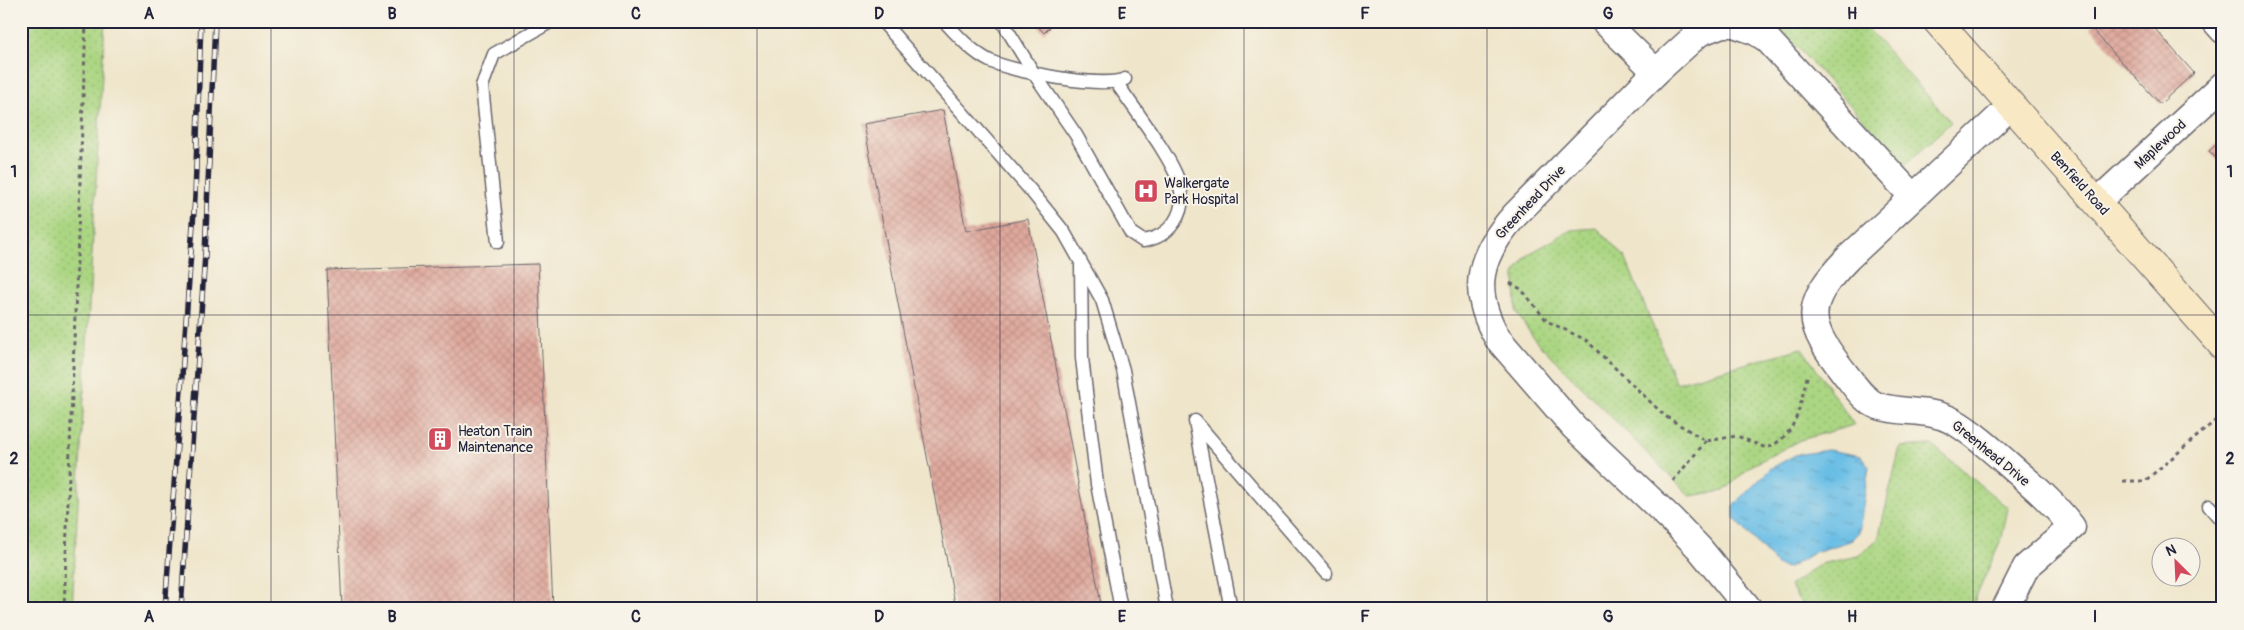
<svg xmlns="http://www.w3.org/2000/svg" width="2244" height="630" viewBox="0 0 2244 630" font-family="Pangolin,sans-serif">
  <style>
    .green { fill: url(#green-dots); stroke: #667c5e }
    .water { fill: url(#water-ripples); stroke: #467090 }
    .building { fill: url(#building-cross-hatch) }
    .lines { fill: none; stroke-linecap: round; stroke-linejoin: round }
    .lane-casing { stroke: #6a666d; stroke-width: 15 }
    .street-casing { stroke: #6a666d; stroke-width: 29 }
    .secondary-casing { stroke: #6a666d; stroke-width: 30 }
    .path { stroke: #6a666d; stroke-width: 3; stroke-dasharray: 4 4; stroke-linecap: butt }
    .lane { stroke: #fff; stroke-width: 12 }
    .street { stroke: #fff; stroke-width: 26 }
    .secondary { stroke: #f8e8c3; stroke-width: 28 }
    .rail-casing { stroke: #22223b; stroke-width: 5.5 }
    .rail { stroke: #f7f3e8; stroke-width: 4; stroke-dasharray: 11; stroke-linecap: butt }
    .grid { fill: none; stroke: #22223b; stroke-width: 1; stroke-opacity: 0.55 }
    .labels { text-anchor: middle; stroke-width: 4; stroke-linejoin: round; paint-order: stroke }
    .street-label { font-size: 14px; fill: #22223b; stroke: #f7f3e8 }
    .poi-label { font-size: 14px; fill: #22223b; stroke: #f7f3e8; text-anchor: start }
    .neatline { fill: none; stroke: #22223b; stroke-width: 2 }
    .grid-label { font-size: 16px; text-anchor: middle; font-weight: bold; fill: #22223b }
  </style>
  <defs>
    <pattern id="green-dots" width="8" height="8" patternUnits="userSpaceOnUse" patternTransform="scale(1.25)"><rect width="8" height="8" fill="#abd682"/><path d="M2 2h.1M6 6h.1" fill="none" stroke="#93b771" stroke-width="1.8" stroke-linecap="round"/></pattern>
    <pattern id="water-ripples" width="26" height="14" patternUnits="userSpaceOnUse" patternTransform="scale(1.25)"><rect width="26" height="14" fill="#69bee6"/><path d="M2 4q2-2 4 0t4 0M15 11q2-2 4 0t4 0" fill="none" stroke="#569abc"/></pattern>
    <pattern id="building-cross-hatch" width="8" height="8" patternUnits="userSpaceOnUse" patternTransform="scale(1.25)"><rect width="8" height="8" fill="#dfa89c"/><path d="M0 0l8 8M0 8l8-8" fill="none" stroke="#bf9087"/></pattern>
  </defs>
  <rect width="100%" height="100%" fill="#f7f3e8"/>
  <filter id="ink" filterUnits="userSpaceOnUse"><feTurbulence type="fractalNoise" baseFrequency=".02" numOctaves="2"/><feDisplacementMap in="SourceGraphic" scale="10" xChannelSelector="R" yChannelSelector="G"/><feConvolveMatrix kernelMatrix="1 2 1 2 8 2 1 2 1" color-interpolation-filters="sRGB"/></filter>
  <filter id="wash" filterUnits="userSpaceOnUse"><feTurbulence type="fractalNoise" baseFrequency=".0096" numOctaves="4" result="noise"/><feDisplacementMap in="SourceGraphic" scale="20" xChannelSelector="R" yChannelSelector="G"/><feGaussianBlur stdDeviation="1.12" result="paint"/><feColorMatrix in="noise" values="0 0 0 0 0 0 0 0 0 0 0 0 0 0 0 0 0 1.4 0 .05"/><feComposite in="paint" operator="in"/></filter>
  <g filter="url(#wash)">
    <rect width="100%" height="100%" fill="#efe5ca"/>
    <g class="green">
      <path d="M21 21H105L72 609H21Z"/>
      <path d="M1773 21H1861L1951 122 1905 165Z"/>
      <path d="M1597 228 1625 257 1676 383 1802 348 1854 425 1800 440 1751 466 1724 491 1690 496 1535 340 1516 312 1515 273 1529 254 1571 230Z"/>
      <path d="M1932 445 2008 508 2002 537 1971 609H1805L1790 586 1820 564 1858 556 1878 539 1900 447Z"/>
    </g>
    <path class="water" d="M1828 450 1861 456 1869 466 1859 532 1850 541 1815 552 1789 568 1778 566 1734 518V505L1770 469 1795 455Z"/>
    <g id="blocks">
      <g class="building">
        <path d="M1033 21H1056L1044 33Z"/>
        <path d="M2097 21H2148L2194 73 2160 104 2090 27Z"/>
        <path d="M943 110 966 231 1028 219 1102 609H956L864 124Z"/>
        <path d="M2223 139V166L2209 151Z"/>
        <path d="M538 264 553 609H342L327 270Z"/>
      </g>
    </g>
  </g>
  <g filter="url(#ink)">
    <use href="#blocks" fill-opacity="0" stroke="#6a666d" stroke-width="1"/>
    <g class="lines">
      <defs>
        <g id="lane">
          <path d="M882 21 1032 192 1064 232 1102 300 1123 370 1167 609"/>
          <path d="M944 21C957 35 973 53 990 61 1014 72 1103 89 1125 79"/>
          <path d="M1002 21 1033 72 1076 135 1131 233 1143 241C1170 237 1187 213 1180 186 1174 160 1132 106 1116 82"/>
          <path d="M498 242 482 86 494 54 552 21"/>
          <path d="M1081 263 1082 358 1097 484 1121 609"/>
          <path d="M2209 506 2223 522"/>
          <path d="M1231 609 1195 421 1326 573"/>
        </g>
        <g id="street">
          <path d="M1604 21 1656 72"/>
          <path d="M2215 21 2223 30"/>
          <path d="M2097 202 2223 85"/>
          <path d="M1749 609 1699 548 1672 520 1574 427 1498 339C1469 290 1479 255 1515 215L1656 72 1699 33 1722 24H1734L1754 31 1767 39 1912 196"/>
          <path d="M2005 609 2026 567 2072 527C2053 502 2030 483 2007 463 1990 448 1972 432 1953 421 1929 408 1903 414 1878 406 1864 401 1855 386 1846 375 1806 324 1801 306 1848 258L2011 106"/>
        </g>
        <path id="secondary" d="M1937 21 2223 346"/>
      </defs>
      <use href="#lane" class="lane-casing"/>
      <use href="#street" class="street-casing"/>
      <use href="#secondary" class="secondary-casing"/>
      <g class="path">
        <path d="M1510 283 1521 289 1547 321 1586 340 1665 416 1706 441 1737 436 1766 448C1799 436 1799 404 1808 374"/>
        <path d="M1673 481 1706 441"/>
        <path d="M2123 481H2145L2223 414"/>
        <path d="M64 609 86 21"/>
      </g>
      <use href="#lane" class="lane"/>
      <use href="#street" class="street"/>
      <use href="#secondary" class="secondary"/>
      <defs>
        <g id="rail">
          <path d="M165 609 195 197 201 21"/>
          <path d="M181 609 205 254 215 21"/>
        </g>
      </defs>
      <use href="#rail" class="rail-casing"/>
      <use href="#rail" class="rail"/>
    </g>
  </g>
  <path class="grid" d="M271 21V609M514 21V609M757 21V609M1000 21V609M1244 21V609M1487 21V609M1730 21V609M1973 21V609M21 315H2223"/>
  <defs>
    <symbol id="hospital-square" viewBox="-11 -11 22 22"><rect x="-9" y="-9" width="18" height="18" rx="4" fill="#d1495b" stroke="#f7f3e8"/><path d="M-5-5h3v3.5h4V-5h3V5h-3V1.5h-4V5h-3Z" fill="#fff"/></symbol>
    <symbol id="building-square" viewBox="-11 -11 22 22"><rect x="-9" y="-9" width="18" height="18" rx="4" fill="#d1495b" stroke="#f7f3e8"/><path d="M-4-6H4V6H1V3H-1V6H-4ZM-2.5-4.3h1.7v1.8h-1.7ZM.8-4.3h1.7v1.8H.8ZM-2.5-1h1.7V.8h-1.7ZM.8-1h1.7V.8H.8Z" fill="#fff"/></symbol>
  </defs>
  <g fill-rule="evenodd">
    <use href="#hospital-square" x="1132" y="177" width="28" height="28"/>
    <use href="#building-square" x="426" y="425" width="28" height="28"/>
  </g>
  <g class="labels">
    <g class="street-label">
      <text transform="translate(2160 144) rotate(-43)" y="5">Maplewood</text>
      <text transform="translate(2080 183) rotate(48)" y="5">Benfield Road</text>
      <text transform="translate(1530 202) rotate(-47)" y="5">Greenhead Drive</text>
      <text transform="translate(1991 453) rotate(39)" y="5">Greenhead Drive</text>
    </g>
    <g class="poi-label">
      <text x="1164" y="188">Walkergate<tspan x="1164" dy="16">Park Hospital</tspan></text>
      <text x="458" y="436">Heaton Train<tspan x="458" dy="16">Maintenance</tspan></text>
    </g>
  </g>
  <rect width="2244" height="630" fill="none" stroke="#f7f3e8" stroke-width="55"/>
  <g transform="translate(2176 562) rotate(336)"><circle r="24" fill="#f7f3e8" stroke="#a29fa3"/>
  <path d="M0-4L9 19L0 12L-9 19Z" fill="#d1495b"/>
  <text y="-8" font-size="14" font-weight="bold" text-anchor="middle" fill="#22223b">N</text>
  </g>
  <rect x="28" y="28" width="2188" height="574" class="neatline"/>
  <g class="grid-label">
    <text x="149" y="19">A</text>
    <text x="392" y="19">B</text>
    <text x="636" y="19">C</text>
    <text x="879" y="19">D</text>
    <text x="1122" y="19">E</text>
    <text x="1365" y="19">F</text>
    <text x="1608" y="19">G</text>
    <text x="1852" y="19">H</text>
    <text x="2095" y="19">I</text>
    <text x="14" y="177">1</text>
    <text x="2230" y="177">1</text>
    <text x="14" y="464">2</text>
    <text x="2230" y="464">2</text>
    <text x="149" y="622">A</text>
    <text x="392" y="622">B</text>
    <text x="636" y="622">C</text>
    <text x="879" y="622">D</text>
    <text x="1122" y="622">E</text>
    <text x="1365" y="622">F</text>
    <text x="1608" y="622">G</text>
    <text x="1852" y="622">H</text>
    <text x="2095" y="622">I</text>
  </g>
</svg>
